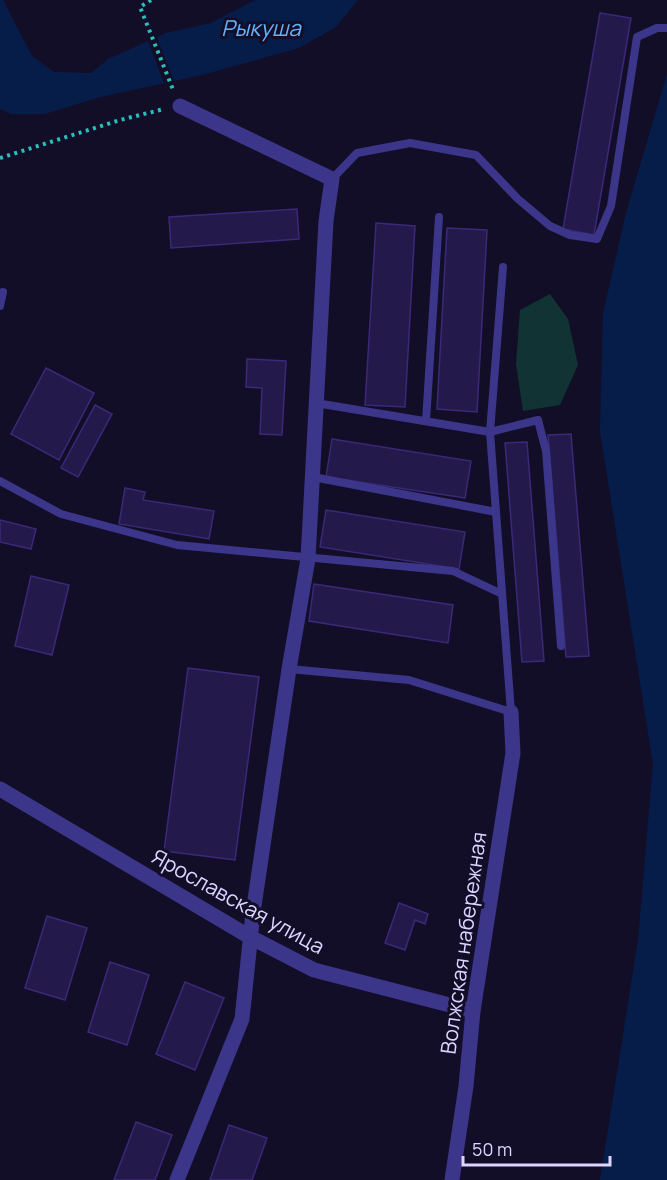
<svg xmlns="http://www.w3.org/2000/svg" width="667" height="1180" viewBox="0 0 667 1180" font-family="Manrope,sans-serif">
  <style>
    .green { fill: #133 }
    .water { fill: #071d49 }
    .pier { fill: #130e28 }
    .building { fill: #24194b; stroke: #3b2978; stroke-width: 1.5 }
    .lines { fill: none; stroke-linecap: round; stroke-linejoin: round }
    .path { stroke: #27c1bc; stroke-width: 4; stroke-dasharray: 3 4.5; stroke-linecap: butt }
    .service { stroke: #3c368a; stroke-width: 8 }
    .minor { stroke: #3c368a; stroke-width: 15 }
    .labels { text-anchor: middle; stroke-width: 6; stroke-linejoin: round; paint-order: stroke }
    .street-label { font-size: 21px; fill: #dbd6ff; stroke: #130e28 }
    .water-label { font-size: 22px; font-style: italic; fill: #64b3ff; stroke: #130e28 }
  </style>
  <rect width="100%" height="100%" fill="#130e28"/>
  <path class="green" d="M550 294 568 319 578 365 560 405 523 411 516 364 520 310Z"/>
  <g class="water">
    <path d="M0 0H3L32 56 54 72 91 73 108 59 166 33 211 23 255 0H358L336 27 299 48 202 75 100 97 45 114H11L0 109Z"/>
    <path d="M667 74V1180H600L638 940 653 764 600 431 603 313 626 213Z"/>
  </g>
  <path class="pier" d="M156 35 175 84 165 86 147 39Z"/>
  <g class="building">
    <path d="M600 13 631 18 594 235 563 229Z"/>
    <path d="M297 209 299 239 171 248 169 217Z"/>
    <path d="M376 223 415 226 405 407 365 405Z"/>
    <path d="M447 228 487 230 477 412 437 409Z"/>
    <path d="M247 359 286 361 282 435 260 434 262 388 246 387Z"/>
    <path d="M46 368 94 393 59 460 11 434Z"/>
    <path d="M95 405 112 414 78 477 61 468Z"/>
    <path d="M571 434 589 656 566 657 548 435Z"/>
    <path d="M332 439 471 461 465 498 326 477Z"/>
    <path d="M527 442 544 661 522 662 505 443Z"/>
    <path d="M125 488 145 492 143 500 214 511 209 539 119 524Z"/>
    <path d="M326 510 465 532 459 569 320 547Z"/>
    <path d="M0 520 36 529 31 549 0 542Z"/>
    <path d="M31 576 69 585 52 655 15 646Z"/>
    <path d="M314 584 453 605 448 643 309 621Z"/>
    <path d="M188 668 259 677 235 860 164 851Z"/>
    <path d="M399 903 428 914 425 924 415 920 405 950 385 943Z"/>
    <path d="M47 916 87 928 65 1000 25 988Z"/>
    <path d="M110 962 149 975 127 1045 88 1032Z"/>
    <path d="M185 982 224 998 195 1070 156 1054Z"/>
    <path d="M136 1122 172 1135 155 1180H114Z"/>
    <path d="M229 1125 267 1138 252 1180H210Z"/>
  </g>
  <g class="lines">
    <g class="path">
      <path d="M151 0 140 7 174 92"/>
      <path d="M0 158 120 120 164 109"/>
    </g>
    <g class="service">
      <path d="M332 179 357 153 410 143 476 155 518 199 550 226 570 235 597 239 611 206 637 37 657 28H667"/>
      <path d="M0 306 3 292"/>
      <path d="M316 403 490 432 538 420 546 451 561 646"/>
      <path d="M426 421 439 217"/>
      <path d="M313 477 496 512"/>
      <path d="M0 481 61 514 177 545 453 571 502 594"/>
      <path d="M289 669 409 680 511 712 490 432 503 267"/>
    </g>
    <g class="minor">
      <path d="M0 789 250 937 314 970 473 1011"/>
      <path d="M177 1180 242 1019 253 913 289 669 308 559 326 221 332 179 180 106"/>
      <path d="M452 1180 466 1086 473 1011 513 753 511 712"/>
    </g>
  </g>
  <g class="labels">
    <g class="street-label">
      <text transform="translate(238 902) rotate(29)" y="7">Ярославская улица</text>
      <text transform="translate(464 943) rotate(-82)" y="7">Волжская набережная</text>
    </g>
    <g class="water-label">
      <text x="261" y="36">Рыкуша</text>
    </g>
  </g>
  <path d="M463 1156v9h147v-9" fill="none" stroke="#dbd6ff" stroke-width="3"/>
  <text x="472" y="1156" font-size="18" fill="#dbd6ff" stroke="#130e28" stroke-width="4.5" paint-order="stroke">50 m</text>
</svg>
